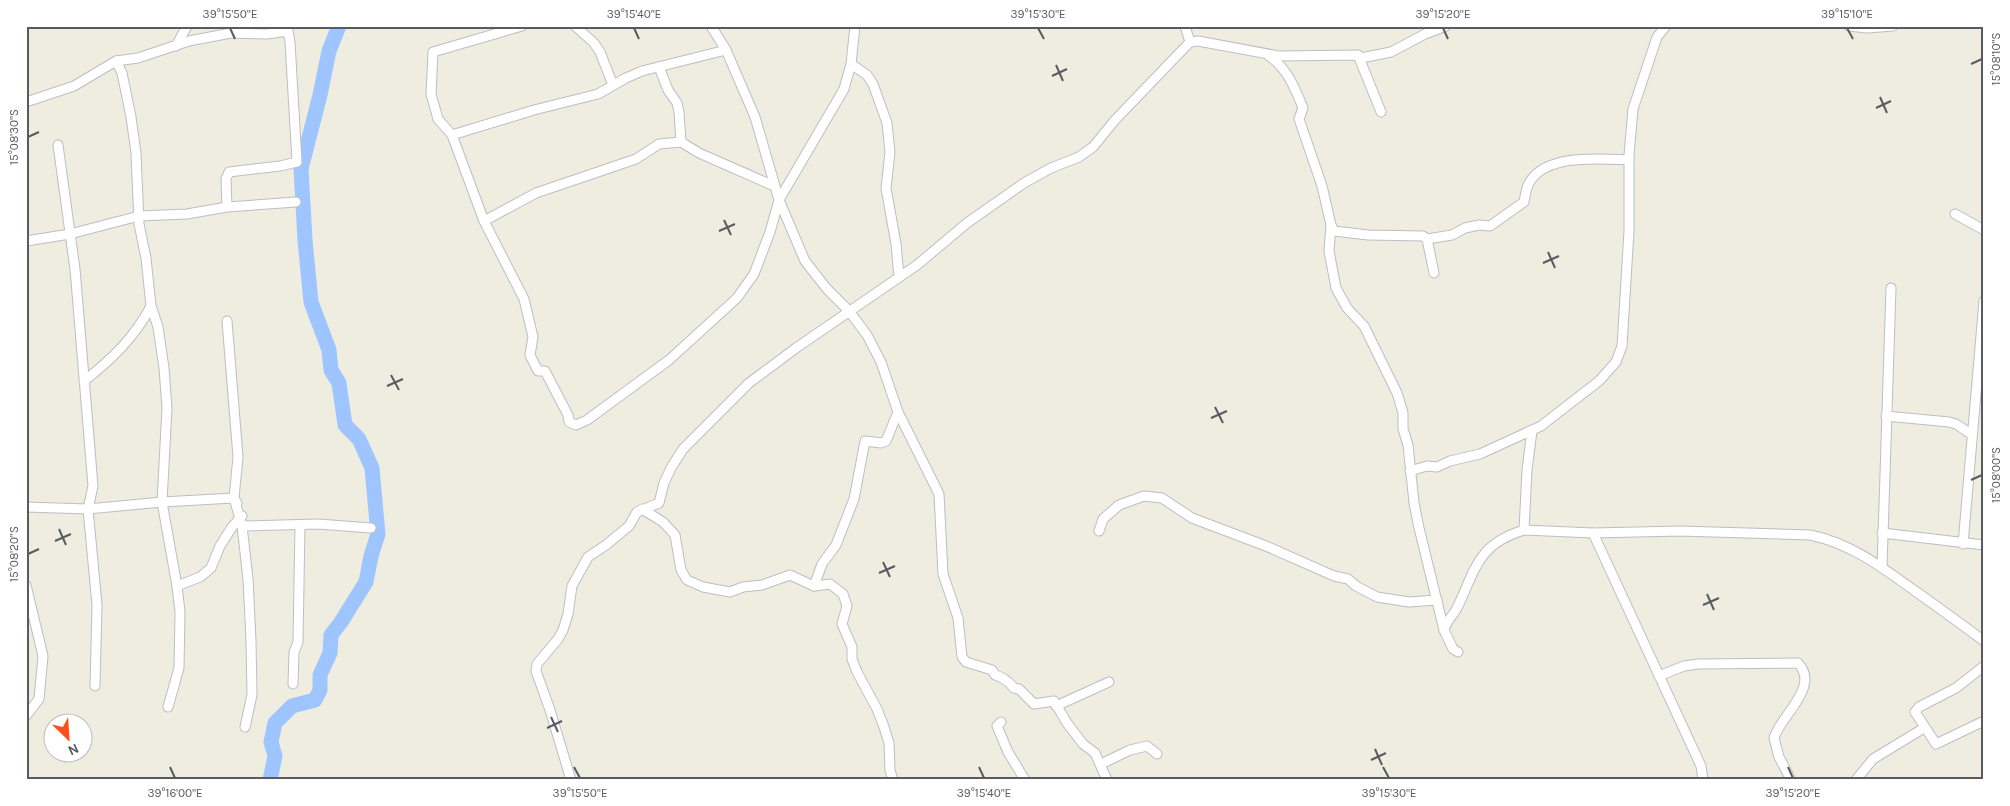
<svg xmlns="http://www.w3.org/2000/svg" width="2010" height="806" viewBox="0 0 2010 806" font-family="Karla,sans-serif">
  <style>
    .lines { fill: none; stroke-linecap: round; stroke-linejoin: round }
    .river { stroke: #9ec5ff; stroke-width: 15 }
    .street-casing { stroke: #bdbec5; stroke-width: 11 }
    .street { stroke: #fff; stroke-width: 9 }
    .ticks { fill: none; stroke: #585b62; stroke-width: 2 }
    .neatline { fill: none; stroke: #585b62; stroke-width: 2 }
    .ticks-label { font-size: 12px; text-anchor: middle; fill: #585b62 }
  </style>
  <rect width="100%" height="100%" fill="#eeeddf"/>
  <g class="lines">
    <path class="river" d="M270 780 275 756 271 742 275 723 292 706 315 700 320 690V675L330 653 331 635 341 622 366 582 371 556 378 534 372 468 359 439 345 425 339 383 331 370 329 350 311 302 305 240 301 169 320 95 329 51 339 26"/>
    <defs>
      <g id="street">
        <path d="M522 26 433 52 431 94 438 119 452 135 484 221 524 299 533 337 530 355 538 371H545L568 415 569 422 576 425 587 420 669 360 737 298 754 274 770 232 779 200 844 89 851 64 855 26"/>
        <path d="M575 26 594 43 600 52 613 85"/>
        <path d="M711 26 726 50 755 117 779 200 805 261 827 289 849 311 867 335 881 362 898 412 939 494 943 574 958 618 962 657 966 662 992 670 995 675C1004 677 1009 682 1014 688L1019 689 1034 704 1054 701 1067 723 1083 744 1095 753 1107 780"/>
        <path d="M1185 26 1190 42"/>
        <path d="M1849 26 1867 28 1893 26"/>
        <path d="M176 46 187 26"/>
        <path d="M1269 56C1287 68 1295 88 1303 108L1299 119 1322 186 1331 225 1329 251 1336 288 1347 308 1364 326 1397 393 1403 413V429L1408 445 1414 503 1419 528 1444 630 1453 649 1458 652"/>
        <path d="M1361 58 1391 52 1425 34 1446 26"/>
        <path d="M116 61 122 73 131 117 136 153 139 224 146 258 151 306 158 327 164 368 167 408 162 502 177 586 180 612 179 668 168 707"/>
        <path d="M851 64 867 75 873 84 887 123 890 152 886 188 896 244 899 277"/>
        <path d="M659 67 668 90 677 103 679 112 681 142"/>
        <path d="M26 102 74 86 116 61 138 58 189 41 231 33 267 34 288 31"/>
        <path d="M452 135 534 110 598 94 626 78 642 71 726 50"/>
        <path d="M58 145 75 269 93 486 88 509 97 605 95 686"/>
        <path d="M227 207 226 179 229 172 280 166 297 162 290 42 287 26"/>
        <path d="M1955 214 1984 230"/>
        <path d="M484 221 536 193 636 159 659 144 681 142 699 153 774 186"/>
        <path d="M1331 225 1334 231 1368 235 1423 236 1427 239 1434 273"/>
        <path d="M1427 239 1452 235 1465 228 1479 225 1490 226 1524 202C1525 197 1526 188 1529 183 1546 153 1600 159 1629 160"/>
        <path d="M26 241 70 234 139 216 187 214 227 207 296 202"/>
        <path d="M227 321 238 457 234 498 242 526 248 579 251 640 252 695 245 727"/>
        <path d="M84 381C111 360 135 337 151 306"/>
        <path d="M1886 416 1949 422 1956 424 1971 434"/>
        <path d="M1410 471 1427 466 1437 467 1450 461 1480 454 1541 426 1599 381 1616 362 1622 346 1629 231V155L1633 109 1657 37 1666 26"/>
        <path d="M26 507 88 509 162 502 234 498 237 503"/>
        <path d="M642 509 663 522 675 535 681 570 687 580 703 587 730 592 743 587 762 585 790 575 814 586 830 584 843 594 847 606 842 624 852 647V659L857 672 877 709 884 727 889 743 890 770 893 780"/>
        <path d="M242 526 318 524 371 528"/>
        <path d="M1524 530 1527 470 1532 431"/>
        <path d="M1099 531 1103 519 1119 505 1144 496 1162 498 1192 518 1266 546 1334 576 1348 579 1356 586 1377 597 1409 602 1437 600"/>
        <path d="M1593 533 1701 766 1703 780"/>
        <path d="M1882 533 1984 545"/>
        <path d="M1963 544 1984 301"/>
        <path d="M1882 567 1891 288"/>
        <path d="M26 585 43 656 39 699 26 716"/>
        <path d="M177 586 200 577 211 568 220 546 232 527 242 516"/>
        <path d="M814 586 822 564 836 545 854 499 865 441 881 443 886 441 898 412"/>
        <path d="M1444 630C1446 621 1454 615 1458 606 1476 568 1478 544 1524 530L1593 533 1680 531 1810 535C1850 543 1882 567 1915 591 1938 607 1961 624 1984 641"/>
        <path d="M1984 666 1956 688 1919 707 1915 712 1936 744 1984 721"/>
        <path d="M1659 676 1684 666 1698 664 1798 663C1821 687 1780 716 1774 738L1779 757 1791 780"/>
        <path d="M293 684 294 652 298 642 300 525"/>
        <path d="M1056 706 1109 682"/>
        <path d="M1001 722 997 726 1008 752 1025 780"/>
        <path d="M1101 764 1130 750 1147 746 1157 754"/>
        <path d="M571 780 550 710 536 671 537 664 558 639 563 630 568 614 572 586 588 557 606 545 629 526 637 512 659 503 664 483 671 468 683 449 749 383 796 348 917 265 967 223 1024 183 1051 168 1079 157 1093 147 1115 120 1190 42 1198 41 1279 56 1358 55 1381 112"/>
        <path d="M1856 780 1873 759 1924 728"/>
      </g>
    </defs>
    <use href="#street" class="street-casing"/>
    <use href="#street" class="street"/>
  </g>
  <path class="ticks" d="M230 28 235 39M634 28 639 39M1038 28 1044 39M1443 28 1448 39M1847 28 1853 39M1971 64 1982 59M1056 65 1063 81M1052 76 1067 69M1880 97 1887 113M1876 108 1891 101M28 137 39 132M724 220 731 235M719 231 735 224M1548 252 1555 268M1543 263 1559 256M391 375 399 390M387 386 403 379M1215 407 1223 423M1211 418 1227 411M1971 480 1982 475M59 529 66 545M55 541 71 534M28 554 39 549M883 562 890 577M879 573 895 566M1707 594 1714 610M1703 605 1719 598M551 717 558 732M547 728 562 721M1375 749 1382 765M1371 760 1386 753M170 767 175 778M574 767 580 778M979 767 984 778M1383 767 1389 778M1788 767 1793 778"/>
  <rect width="2010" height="806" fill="none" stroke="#ffffff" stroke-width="55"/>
  <g transform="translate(68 738) rotate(155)"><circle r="24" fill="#ffffff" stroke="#bcbdc0"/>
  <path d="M0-4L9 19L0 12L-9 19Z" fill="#fa4f19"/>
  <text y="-8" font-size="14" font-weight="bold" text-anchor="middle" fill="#585b62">N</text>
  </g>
  <rect x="28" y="28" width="1954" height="750" class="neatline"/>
  <g class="ticks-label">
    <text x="230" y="18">39°15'50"E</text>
    <text x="634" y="18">39°15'40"E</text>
    <text x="1038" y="18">39°15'30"E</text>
    <text x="1443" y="18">39°15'20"E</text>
    <text x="1847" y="18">39°15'10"E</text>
    <text transform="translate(1996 59) rotate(-90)" y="4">15°08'10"S</text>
    <text transform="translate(14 137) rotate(-90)" y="4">15°08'30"S</text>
    <text transform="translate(1996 475) rotate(-90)" y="4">15°08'00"S</text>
    <text transform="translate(14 554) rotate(-90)" y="4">15°08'20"S</text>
    <text x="175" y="797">39°16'00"E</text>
    <text x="580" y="797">39°15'50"E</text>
    <text x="984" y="797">39°15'40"E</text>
    <text x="1389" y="797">39°15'30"E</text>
    <text x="1793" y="797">39°15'20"E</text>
  </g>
</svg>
